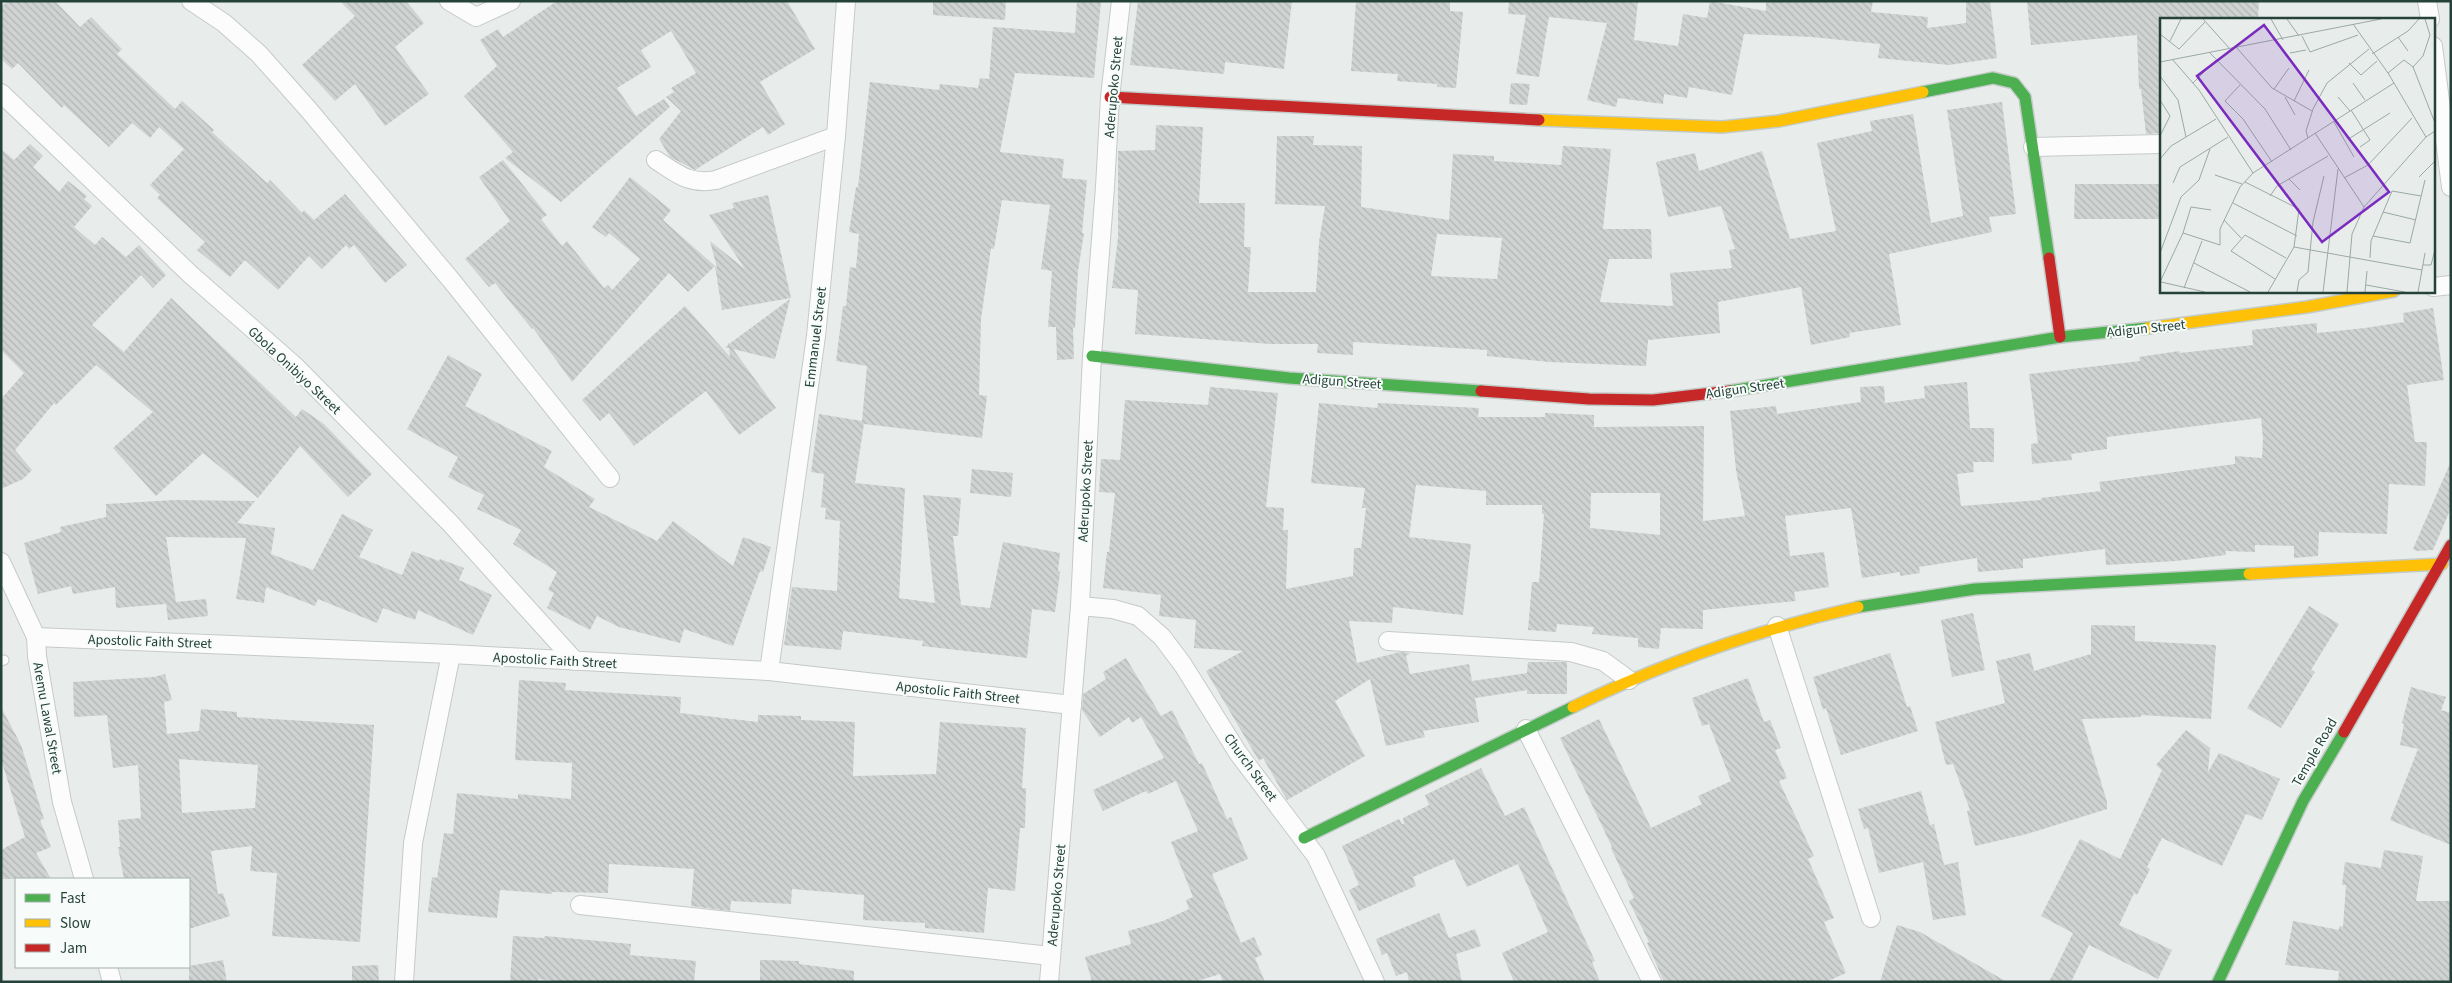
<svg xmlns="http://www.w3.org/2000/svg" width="2452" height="983" viewBox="0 0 2452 983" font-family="'Source Sans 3',sans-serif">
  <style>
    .building { fill: url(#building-back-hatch); fill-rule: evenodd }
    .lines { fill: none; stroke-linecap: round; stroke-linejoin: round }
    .lane-casing { stroke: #c5cac8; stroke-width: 11 }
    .street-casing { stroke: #c5cac8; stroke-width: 20 }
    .fast-casing { stroke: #c3cbc8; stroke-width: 14 }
    .slow-casing { stroke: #c3cbc8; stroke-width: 14 }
    .jam-casing { stroke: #c3cbc8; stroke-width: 14 }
    .lane { stroke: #fcfcfc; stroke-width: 9 }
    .street { stroke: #fcfcfc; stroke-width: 18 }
    .fast { stroke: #4caf50; stroke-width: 11 }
    .slow { stroke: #ffc107; stroke-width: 11 }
    .jam { stroke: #c62828; stroke-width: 11 }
    .labels { text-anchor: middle; stroke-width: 4; stroke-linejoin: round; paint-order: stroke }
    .street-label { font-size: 14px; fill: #24423a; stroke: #f7fbf9 }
    .inset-road { fill: none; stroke: #9aa9a4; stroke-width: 1 }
    .view { fill: #7b2cbf; fill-opacity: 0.15; stroke: #7b2cbf; stroke-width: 2.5 }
    .inset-edge { fill: none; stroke: #24423a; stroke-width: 2.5 }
  </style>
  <defs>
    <pattern id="building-back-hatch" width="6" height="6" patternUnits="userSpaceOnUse" patternTransform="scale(1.25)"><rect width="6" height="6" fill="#cfd4d2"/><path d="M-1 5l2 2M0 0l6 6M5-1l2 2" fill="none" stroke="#b2b7b5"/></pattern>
  </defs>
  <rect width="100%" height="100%" fill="#e8edeb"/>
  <g class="building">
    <path d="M8 1H55L80 27 91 17 122 49 117 54 175 109 182 101 214 130 212 132 267 183 270 180 302 213 304 210 314 220 345 194 407 265 385 283 354 245 349 249 346 245 322 269 309 256 278 290 245 260 230 277 197 250 205 242 157 198 160 195 150 185 184 149 159 127 150 138 132 123 109 147 64 105 62 108 18 63 12 69 1 59V7Z"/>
    <path d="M340 1H406L424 23 395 47 429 94 385 126 355 84 335 101 302 65 355 16Z"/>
    <path d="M557 1H787L815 49 760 82 785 124 768 135 763 127 695 170 670 157 659 139 681 111 666 97 674 92 671 88 696 73 671 31 641 50 651 67 617 88 636 116 664 99 670 107 561 202 505 158 513 152 464 96 497 66 480 40 498 29 503 37Z"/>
    <path d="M933 1H1006L1005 20 933 15Z"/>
    <path d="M1077 1H1101L1094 78 1015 73 1000 152 1064 159 1062 178 1087 180 1082 233H1084L1078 271 1075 328H1073L1074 359 1057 360 1056 327H1048L1052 271 1041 269 1050 205 1002 200 994 249 991 248 981 319 979 395 987 396 982 438 864 424 855 483 905 488 899 598 935 603 923 495 961 498 958 536H953L961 605 990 608 1003 542 1060 553 1058 571 1060 572 1055 612 1032 609 1027 658 922 646 923 641 843 631 841 650 784 645 792 587 837 591 840 521 825 519 826 508 821 507 824 474 811 472 819 414 862 421 867 366 836 361 843 306H846L850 267 856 268 859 234 849 232 856 187H858L870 82 939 90 940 84 978 88 980 78 989 79 993 27 1075 33Z"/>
    <path d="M1138 1H1292L1284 69 1225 62 1224 74 1130 65Z"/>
    <path d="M1356 1H1450V11L1463 12 1456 88 1437 87V84L1397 81 1398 74 1351 71Z"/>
    <path d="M1509 1H1638L1634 40 1678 46 1683 14 1707 18 1710 1 1766 11V1H1873L1871 12 1928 17 1927 28 1966 23V1H1990L1997 58 1949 65 1878 58 1880 44 1812 37 1744 34 1732 95 1689 87 1687 98 1664 94 1663 104 1618 98 1616 107 1587 100 1607 23 1549 17 1539 77 1516 74 1526 15 1508 14Z"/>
    <path d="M2027 1H2259L2258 19H2161V38H2159L2161 133 2146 134 2141 89H2139L2137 35 2031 45Z"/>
    <path d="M1511 83 1530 84 1527 105 1509 104Z"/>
    <path d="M2002 102 2016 214 1989 217 1992 232 1889 254 1901 325 1849 333 1850 337 1811 345 1801 287 1718 302 1720 333 1648 340 1646 366 1550 362 1487 356V350L1353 342V355L1317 353 1318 344H1270L1135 334 1138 290 1112 288 1118 237V151L1155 150 1156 125 1203 127 1199 203H1245L1244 247H1251L1248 292H1316L1319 242 1325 206 1275 204 1277 136H1314L1313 145 1362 146 1361 207 1449 220 1453 154 1494 156V161L1561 165 1563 146 1611 149 1603 229H1651L1652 259H1609L1600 302 1673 306 1670 273 1732 268 1729 250 1735 249 1721 206 1668 217 1656 162 1695 153 1699 171 1762 151 1790 239 1836 231 1817 143 1872 131 1870 121 1913 114 1931 223 1963 216 1947 110ZM1437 234 1502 238 1497 279 1431 276Z"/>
    <path d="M30 144 43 156 33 167 59 192 68 181 87 196 84 199 92 206 74 227 95 245 102 237 126 257 139 245 166 275 153 288 141 275 92 325 124 352 171 298 296 417 302 409 324 424 372 474 348 497 300 446 258 498 203 453 156 496 113 448 153 412 96 365 56 405 54 403 15 450 32 470 23 479 1 489V399L24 373 1 350V149L14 160Z"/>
    <path d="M503 160 547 215 541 219 562 246 567 241 604 288 608 285 612 290 640 259 609 233 606 237 592 227 630 177 671 210 663 220 715 266 688 292 669 273 572 382 533 328 532 329 495 283 489 287 465 259 510 221 479 177Z"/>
    <path d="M2075 184H2160L2161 219H2074Z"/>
    <path d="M768 195 791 298 722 310 715 266 717 268 710 241 745 269 709 215 734 208 732 203Z"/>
    <path d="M790 299 775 359 733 349 776 408 739 435 706 391 634 446 609 413 600 421 582 400 685 306 730 357 729 348H725L728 345V342L729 344Z"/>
    <path d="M2433 308 2444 380 2407 385 2415 442H2427L2425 486 2389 484 2387 534 2319 532 2318 556 2294 558V546L2255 545V552L2225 551 2226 555 2176 561 2106 565 2105 549 2023 559V568L1978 572 1977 558 1919 567 1920 573 1900 576V572L1862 578 1851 508 1785 516 1790 556 1824 552 1829 587 1794 592 1796 601 1703 610V629L1661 628 1659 649 1638 647V638L1592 634 1594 627 1557 624 1556 632 1528 630 1532 582H1539L1544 514H1542V505H1486V491L1416 485 1409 537 1471 544 1463 615 1393 607 1392 623 1349 621 1357 663 1400 652 1410 653 1406 656 1410 674 1469 664 1472 681 1527 673 1528 662H1567V694H1527V690L1475 698 1479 722 1423 731 1425 737 1386 746 1370 679 1335 701 1365 756 1287 800 1263 758 1259 761 1206 671 1243 651 1194 648 1196 620 1159 616 1161 595 1103 588 1107 552H1109L1115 493 1099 492 1101 459 1120 460 1125 400 1208 405 1210 387 1278 393 1266 507 1284 508 1283 530H1288L1286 589 1353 576 1354 548H1361L1366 508H1362L1365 488 1311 483 1319 403 1377 408 1378 403 1479 408 1478 417H1545V413L1594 415V427L1704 426 1703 521 1745 516 1736 470 1730 411 1776 406 1777 414 1861 402 1860 387 1884 386 1885 403 1925 398 1924 386 1967 382 1970 428H1994V462H1973L1974 472 1957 474 1961 506 2041 500V498L2101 491 2099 482 2235 464V456L2262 458 2263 439 2261 418 2107 437V449L2071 454 2072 460 2032 464 2031 444 2038 443 2029 374 2140 361 2139 357 2179 351 2180 353 2253 345 2252 330 2317 323V333L2365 328 2404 322 2403 313ZM1591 493H1660V535L1590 528Z"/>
    <path d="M448 355 482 374 465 406 552 451 544 467 595 499 589 507 657 541 673 521 733 566 743 537 771 547 763 572 760 571 733 646 684 629 680 643 619 627 597 616 590 630 547 608 554 593 548 590 557 572 513 544 521 530 477 509 484 495 448 477 458 457 407 429Z"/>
    <path d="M2451 461V508L2433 550 2417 551 2413 549Z"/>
    <path d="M972 469 1013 473 1011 497 970 493Z"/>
    <path d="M175 500 255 501 237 523 275 528 271 554 313 570 342 514 373 530 359 557 402 575 412 551 439 561 440 559 464 568 459 580 492 595 473 635 418 610 415 620 383 608 377 623 318 599 315 606 266 587 264 603 236 599 246 538 166 537 176 602 206 599 208 616 168 620 166 604 116 608 115 587 73 594 71 586 38 594 24 543 61 532 60 527 106 517V504Z"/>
    <path d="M2309 606 2339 624 2311 670 2315 672 2281 728 2247 708Z"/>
    <path d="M1973 613 1985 670 1952 677 1941 620Z"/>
    <path d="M2091 625 2135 626V641L2216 645 2211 719 2141 715V717L2082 719 2107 802V809L2027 834 1975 846 1967 811 1970 810 1953 764 1946 765 1935 722 2005 703 1996 661 2030 653 2034 671 2091 654Z"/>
    <path d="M1890 653 1907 707 1910 706 1918 731 1841 755 1826 708 1823 710 1813 677Z"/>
    <path d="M1126 658 1161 716 1172 710 1199 764 1202 763 1227 819 1231 817 1248 859 1212 874 1241 943 1254 937 1262 955 1255 958 1265 982H1223L1220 974 1194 982H1092L1085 957 1131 944 1128 931 1163 921 1189 909 1186 900 1193 897 1171 842 1198 831 1176 781 1148 794 1146 791 1103 811 1093 790 1164 758 1141 717 1132 723 1129 717 1100 737 1082 710 1083 694 1106 679 1103 672Z"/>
    <path d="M165 674 172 700 164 702 167 734 199 731 201 709 237 712V717L374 725 360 942 272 936 277 873 250 871 252 846 211 851 218 894 223 893 230 916 189 929V879H124L118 847H120L118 820 141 818 138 765 113 768 107 715 74 717 73 682 154 677ZM179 759 258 765 255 808 182 813Z"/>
    <path d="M1748 678 1764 722 1770 720 1781 748 1775 750 1787 778 1779 781 1814 856 1808 859 1834 918 1824 922 1846 973 1826 982H1664L1647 943 1649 942 1629 901 1634 898 1611 848 1612 847 1560 738 1599 719 1651 828 1702 804 1698 796 1731 781 1709 724 1702 726 1692 698Z"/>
    <path d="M519 680 566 683 565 690 681 697 680 713 758 722V715L801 716V720L855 722 853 776 936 774 940 722 1026 728 1022 788H1026L1025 828H1020L1015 891 988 888 984 933 925 928V923L863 920 864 895 792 889 791 904 731 901 730 911 691 906 694 869 609 864 608 893 552 892V894L500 890 497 918 428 912 432 877 437 878 444 833 453 834 457 793 518 799V794L571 799 572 763 515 760Z"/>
    <path d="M2411 687 2446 697 2441 710 2451 713V845L2390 820 2418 749 2400 745 2404 724 2402 723Z"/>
    <path d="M1 707 21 745 44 819 40 820 51 847 36 853 51 879H1V850L25 837 1 759Z"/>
    <path d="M2186 730 2210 748 2208 772 2219 753 2280 779 2262 820 2246 814 2222 866 2162 838 2147 867 2150 869 2137 895 2134 893 2119 925 2172 950 2158 979 2089 945 2071 982H2049L2073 933 2041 916 2080 839 2120 859 2162 770 2156 765Z"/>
    <path d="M1481 768 1505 816 1524 807 1595 961 1592 962 1600 982H1514L1502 953 1548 932 1518 864 1467 887 1454 859 1413 877 1416 886 1359 911 1349 890 1359 885 1342 846 1399 819 1402 824H1404L1403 818 1429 805 1425 795Z"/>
    <path d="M1921 791 1930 825 1934 824 1944 865 1958 862 1966 915 1933 920 1923 862 1879 873 1868 828 1864 829 1858 809Z"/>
    <path d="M2384 850 2423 856 2416 901H2451V982H2338L2339 971 2285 965 2293 921 2339 930V926L2343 927 2346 885H2342L2345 862 2381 868Z"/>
    <path d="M1439 913 1449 938 1475 929 1481 946 1456 954 1462 982H1409L1407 972 1396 976 1387 953 1382 955 1376 939Z"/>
    <path d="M1897 925 1920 932 2007 982H1880Z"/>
    <path d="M513 936 544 938 545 936 631 944 630 955 696 961 694 982H564L538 979V982H510Z"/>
    <path d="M223 960 227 982H189V966Z"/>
    <path d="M760 960 799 961V964L854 971V982H760Z"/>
    <path d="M378 965 379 982H352V966Z"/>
  </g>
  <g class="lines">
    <defs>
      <path id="lane" d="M1 661 4 660"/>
      <g id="street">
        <path d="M191 1 224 23 259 54 308 109 451 280 610 478"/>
        <path d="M449 1 476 17 511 1"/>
        <path d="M2427 1 2430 19"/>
        <path d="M2433 46 2451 187"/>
        <path d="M1 93 190 274 295 366 450 523 575 661"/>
        <path d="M2033 147 2161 144"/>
        <path d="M656 160C678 174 689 185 716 180L836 136"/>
        <path d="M2433 287 2451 285"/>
        <path d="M1 562 36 637 37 656 62 802 84 879"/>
        <path d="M1080 606 1113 609 1138 616 1162 637 1183 665 1238 753 1316 856 1375 982"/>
        <path d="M1777 626 1871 918"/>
        <path d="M36 637 451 654 769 671 1072 705"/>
        <path d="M1388 641 1571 652 1603 661 1629 680"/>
        <path d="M769 671 816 336 836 136 846 1"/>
        <path d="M1526 729 1652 982"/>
        <path d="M580 905 1051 956"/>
        <path d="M108 967 112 982"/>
        <path d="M404 982 413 843 451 654"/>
        <path d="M1049 982 1080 606 1092 356 1105 187 1110 97 1121 1"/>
      </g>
      <g id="fast">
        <path d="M1923 92 1993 78 2014 83 2025 97 2049 258"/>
        <path d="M1092 356 1289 378 1481 391"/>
        <path d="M1730 391 2060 337 2148 328"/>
        <path d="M1858 607 1975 589 2249 574"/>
        <path d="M1304 838 1573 707"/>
        <path d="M2218 982 2303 801 2344 732"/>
      </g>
      <g id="slow">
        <path d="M1539 120 1722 127 1779 121 1923 92"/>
        <path d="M2148 328 2307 307 2394 291"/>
        <path d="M2249 574 2442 564"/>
        <path d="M1573 707C1663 663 1761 629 1858 607"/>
      </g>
      <g id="jam">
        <path d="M1110 97 1539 120"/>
        <path d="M2049 258 2060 337"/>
        <path d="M1481 391 1589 399 1653 400 1730 391"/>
        <path d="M2344 732 2451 545"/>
      </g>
    </defs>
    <use href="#lane" class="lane-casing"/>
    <use href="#street" class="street-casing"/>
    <use href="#fast" class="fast-casing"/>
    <use href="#slow" class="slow-casing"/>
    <use href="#jam" class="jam-casing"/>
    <use href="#lane" class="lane"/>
    <use href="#street" class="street"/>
    <use href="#fast" class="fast"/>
    <use href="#slow" class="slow"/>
    <use href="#jam" class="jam"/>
  </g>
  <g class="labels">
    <g class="street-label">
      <text transform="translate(1113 87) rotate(-85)" y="5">Aderupoko Street</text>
      <text transform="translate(2146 328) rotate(-6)" y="5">Adigun Street</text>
      <text transform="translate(815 337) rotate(-83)" y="5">Emmanuel Street</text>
      <text transform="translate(295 370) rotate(43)" y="5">Gbola Onibiyo Street</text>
      <text transform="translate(1342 381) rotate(4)" y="5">Adigun Street</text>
      <text transform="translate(1745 388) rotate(-8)" y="5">Adigun Street</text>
      <text transform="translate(1085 491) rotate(-87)" y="5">Aderupoko Street</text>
      <text transform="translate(150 641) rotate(2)" y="5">Apostolic Faith Street</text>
      <text transform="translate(555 660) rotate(3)" y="5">Apostolic Faith Street</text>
      <text transform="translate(958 692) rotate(6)" y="5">Apostolic Faith Street</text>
      <text transform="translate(48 718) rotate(80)" y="5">Aremu Lawal Street</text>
      <text transform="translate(2314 752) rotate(-60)" y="5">Temple Road</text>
      <text transform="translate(1251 767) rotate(54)" y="5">Church Street</text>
      <text transform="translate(1056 895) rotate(-85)" y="5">Aderupoko Street</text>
    </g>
  </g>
  <g transform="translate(2160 18)">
    <rect width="275" height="275" fill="#e8edeb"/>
    <path class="inset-road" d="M43 1 70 31M111 1 123 22M127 1 139 18M193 6 228 55 266 119M0 16 19 31 45 4M142 18 150 34 198 17M238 19 248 33M10 23 21 1M76 29 112 70 152 93M49 34 105 91 131 132M130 35 146 32M212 36 248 13 259 1M12 41 39 72 93 155M0 44 221 1M189 45 201 57 217 43M253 49 263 38 270 17 265 1M228 55 244 42 253 49 275 105M0 58 18 82 26 119M33 65 56 42M193 65 205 82M80 67 65 83 83 101 112 144M114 71 129 50M125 79 135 97M178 79 190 93M0 82 10 98 0 118M134 83 149 52M191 92 210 122 200 129M174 104 194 139M155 115 204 189M148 120 146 113 153 91 167 65 209 31M190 120 230 95M0 141 11 128 56 101M55 157 82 166M259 159 275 143M184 160 208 147 252 100M129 161 140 172M85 164 139 191 134 229 108 274M13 165 20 149 68 119M110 178 117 168 168 138M73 185 137 218M223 194 256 202M64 202 81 220M23 215 60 227V211L80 169 93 155 234 65M213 218 250 225 265 162M134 229 262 252M0 235 21 179 39 162 50 131M210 240 211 223 232 173 261 178M34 245 90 274M263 247H271L275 232M115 261 71 233 85 217 126 240M0 264 23 215 31 189 51 192M1 264 45 274M206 267 245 274M24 270 42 223M137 274 139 262 148 254 153 204 164 158M163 274 178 151M187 274 192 216 204 189 266 119 275 113M205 274 207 253M258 274 265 235"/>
    <path class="view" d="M104 7 229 174 162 224 37 58Z"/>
    <rect width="275" height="275" class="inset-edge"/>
  </g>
  <rect width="2452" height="983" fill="none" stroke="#24423a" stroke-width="5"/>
  <rect x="15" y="878" width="175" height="90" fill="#f7fbf9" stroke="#a3b1ad"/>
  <rect x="25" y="894" width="25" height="8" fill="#4caf50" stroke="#a3b1ad"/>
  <text x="60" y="903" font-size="15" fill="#24423a">Fast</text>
  <rect x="25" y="919" width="25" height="8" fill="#ffc107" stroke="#a3b1ad"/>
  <text x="60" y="928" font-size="15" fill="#24423a">Slow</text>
  <rect x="25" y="944" width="25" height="8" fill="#c62828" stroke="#a3b1ad"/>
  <text x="60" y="953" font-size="15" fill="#24423a">Jam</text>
</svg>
